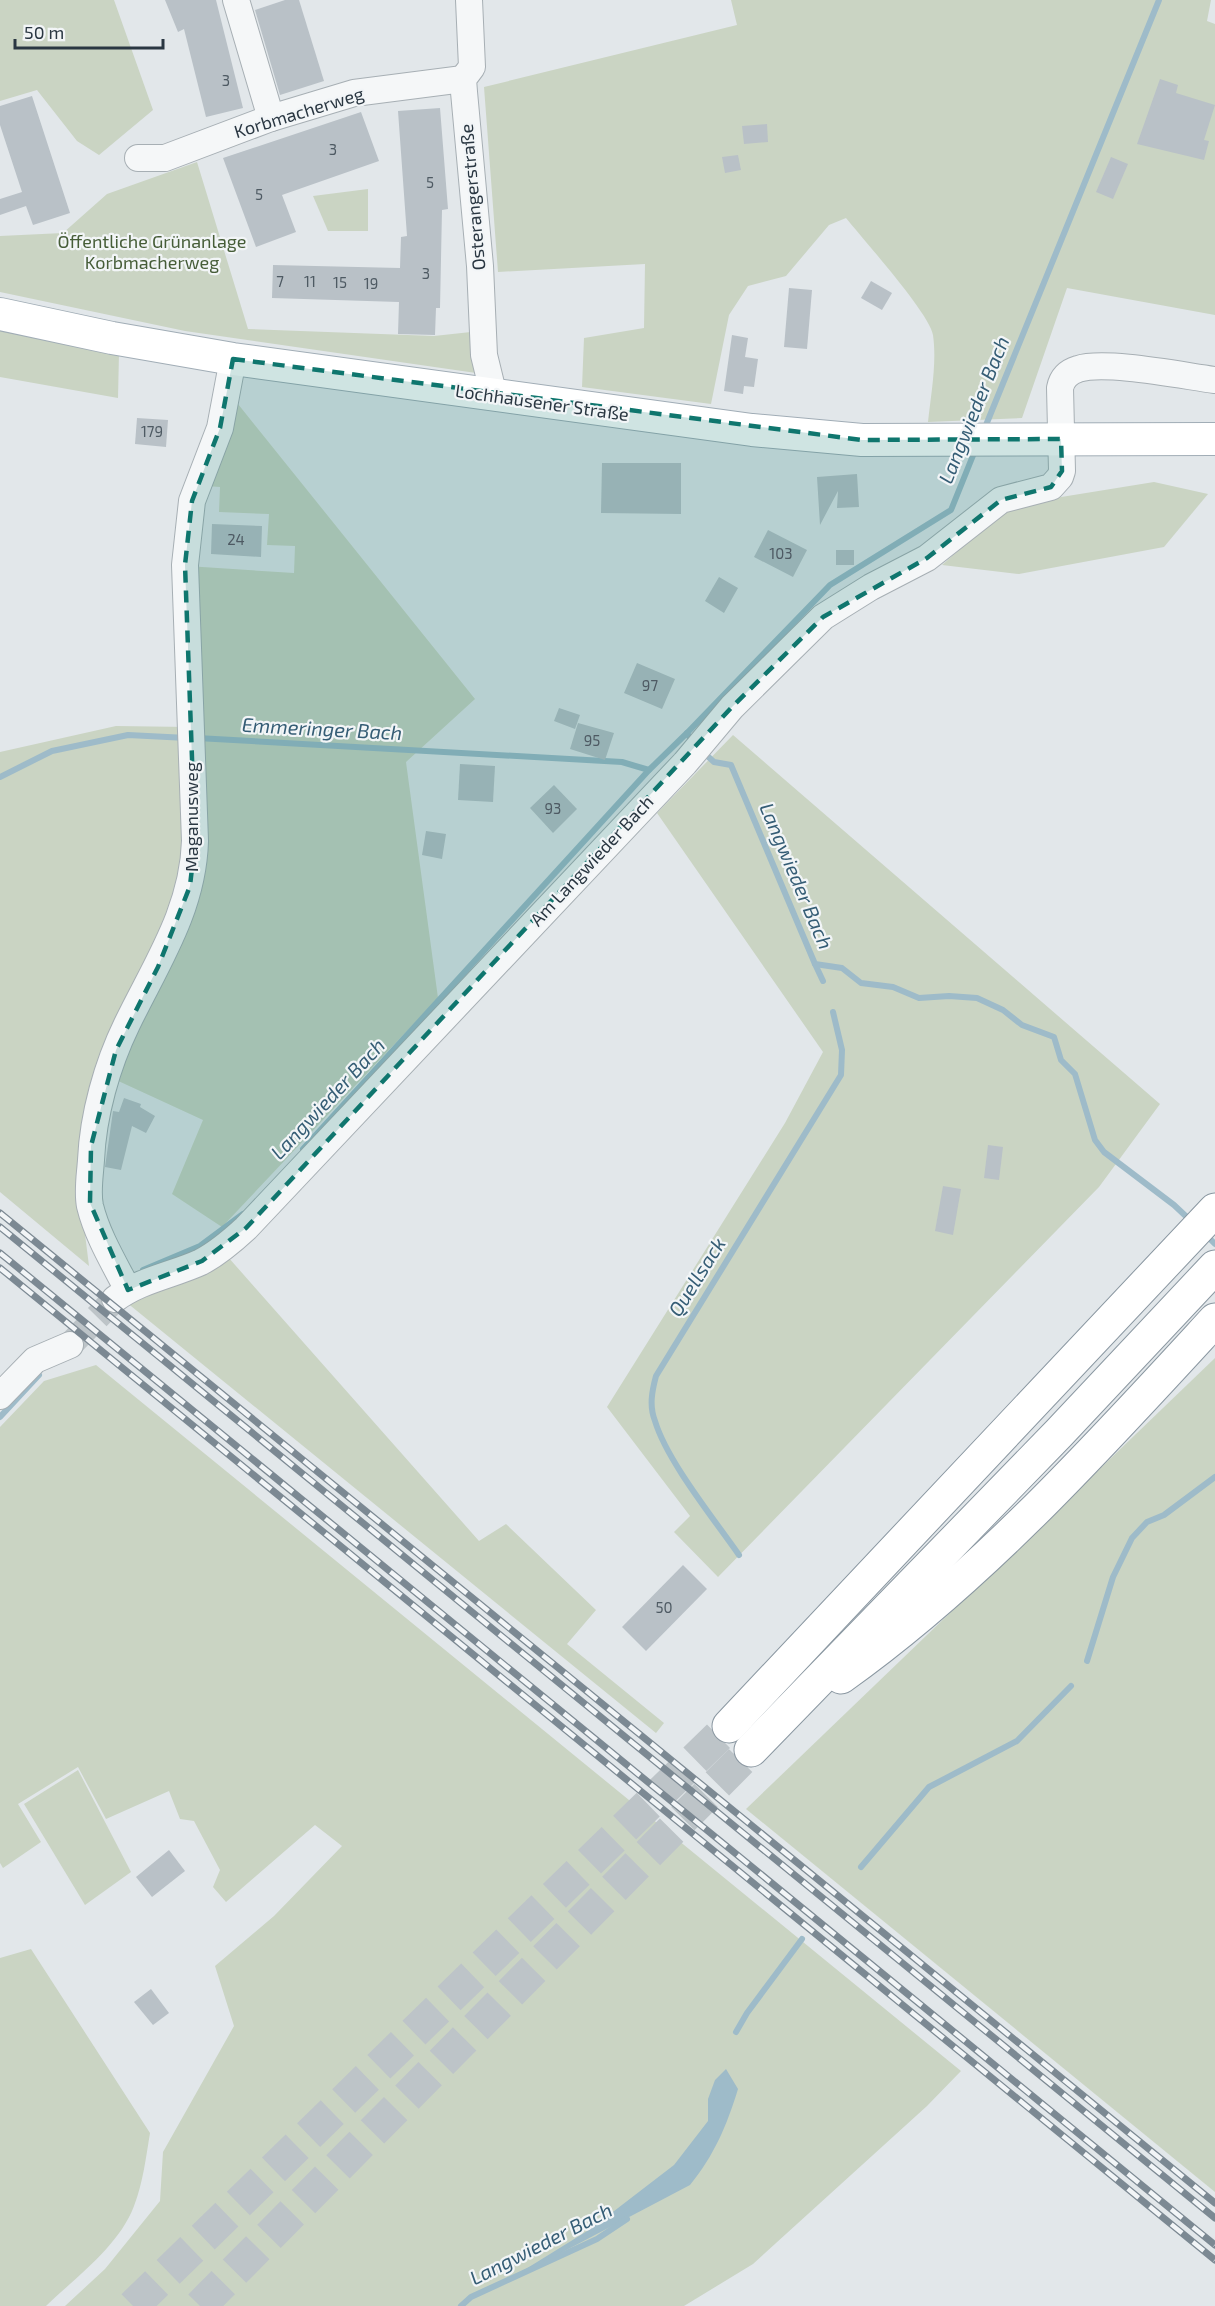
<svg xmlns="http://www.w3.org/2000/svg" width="1215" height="2306" viewBox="0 0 1215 2306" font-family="'Exo 2',sans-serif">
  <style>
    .green { fill: #cad4c3 }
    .water { fill: #9ebbc9 }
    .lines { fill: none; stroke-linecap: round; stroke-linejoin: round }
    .stream { stroke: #9ebbc9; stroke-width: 6 }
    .building { fill: #b9c1c7 }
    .minor-tunnel { stroke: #bdc4c8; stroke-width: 26; stroke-dasharray: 26 13; stroke-linecap: butt }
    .highway-tunnel { stroke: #bdc4c8; stroke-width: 33; stroke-dasharray: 33 16; stroke-linecap: butt }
    .minor-casing { stroke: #a7afb4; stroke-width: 28 }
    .major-casing { stroke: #a1adb6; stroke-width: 34 }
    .highway-casing { stroke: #8a97a1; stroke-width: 35 }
    .minor { stroke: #f5f7f8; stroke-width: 26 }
    .major { stroke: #fff; stroke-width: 32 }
    .highway { stroke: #fff; stroke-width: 33 }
    .rail-casing { stroke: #7c8993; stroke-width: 7 }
    .rail { stroke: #f2f5f7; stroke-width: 4.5; stroke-dasharray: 14; stroke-linecap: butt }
    .marked { fill: #0f766e; fill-opacity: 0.2; stroke: #0f766e; stroke-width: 4.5; stroke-dasharray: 12 8; stroke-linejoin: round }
    .labels { text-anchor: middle; stroke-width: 4.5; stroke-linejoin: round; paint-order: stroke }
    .number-label { font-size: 15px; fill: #4e5a63 }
    .street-label { font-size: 18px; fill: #2a3742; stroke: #f2f5f7 }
    .park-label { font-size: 18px; fill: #465d38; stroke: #f2f5f7 }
    .water-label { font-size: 20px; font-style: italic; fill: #355d75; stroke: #f2f5f7 }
  </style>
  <rect width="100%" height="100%" fill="#e2e7ea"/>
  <g class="green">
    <path d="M0 0H114L153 110 99 155 77 141 37 90 0 101Z"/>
    <path d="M731 0H1211L1207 21 1215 24V315L1067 288 1022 418 928 422C931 394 937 363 933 335 930 314 862 238 846 218L829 225 786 276 748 286 729 315 711 404 582 387 584 338 644 328 645 264 498 272 484 87 737 25Z"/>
    <path d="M197 162 248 329 434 336 480 331 483 374 185 331 0 292V236L63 233 107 194Z"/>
    <path d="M368 189V231H328L313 196Z"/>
    <path d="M0 325 119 353 118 398 0 377Z"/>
    <path d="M234 399 475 699 406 762 438 998 222 1227 172 1194 203 1120 114 1079 185 919 187 566 294 573 295 546 267 545 269 514 219 512 220 487 206 486Z"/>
    <path d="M1154 482 1208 494 1164 547 1019 574 942 565 993 520 1018 504Z"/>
    <path d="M116 726 189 727V862L126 1014 83 1218 89 1266 0 1192V752Z"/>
    <path d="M733 735 1160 1104 1099 1187 718 1577 674 1532 690 1516 607 1407 785 1123 823 1052 657 813Z"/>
    <path d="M228 1257 479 1541 506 1524 596 1610 567 1644 664 1723 656 1733 126 1302 132 1295C168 1286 199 1281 228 1257Z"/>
    <path d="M1215 1358V2192L746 1809Z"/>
    <path d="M96 1365 961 2071 927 2106 753 2264 684 2306H65L105 2269 160 2201 163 2152 234 2026 215 1966 274 1916 342 1846 315 1825 226 1902 213 1887 220 1870 194 1821 180 1819 169 1791 106 1819 78 1767 18 1804 41 1842 3 1868 0 1863V1427L44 1381Z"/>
    <path d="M78 1770 131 1872 85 1905 24 1804Z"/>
    <path d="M31 1949 150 2133C146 2157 143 2183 134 2206 119 2246 76 2277 46 2306H0V1958Z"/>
  </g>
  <path class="water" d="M726 2069 738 2089C727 2125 714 2156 690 2185L500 2285 592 2228 674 2165 708 2121V2099L715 2080Z"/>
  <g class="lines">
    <g class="stream">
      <path d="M984 430 1159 0"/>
      <path d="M197 738 622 762 649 770"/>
      <path d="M693 743 687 733 830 585 951 510 976 448"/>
      <path d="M703 752 714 762 731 765 815 964 842 968 861 983 893 987 919 998 949 996 977 998 1003 1010 1022 1025 1054 1037 1061 1060 1075 1074 1095 1140 1104 1152 1174 1205 1191 1221"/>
      <path d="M0 777 52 751 128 735 187 738"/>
      <path d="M815 964 823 981"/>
      <path d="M303 1149 649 770 687 733"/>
      <path d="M1205 1234 1215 1244"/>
      <path d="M143 1270 200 1246 243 1214"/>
      <path d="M0 1417 39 1375"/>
      <path d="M739 1555C714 1519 667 1461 655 1421 649 1406 652 1391 656 1376L841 1075 842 1050 833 1012"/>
      <path d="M1087 1661 1113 1577 1132 1538 1147 1522 1164 1515 1215 1477"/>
      <path d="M861 1867 929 1787 1017 1741 1071 1686"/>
      <path d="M736 2032 747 2013 802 1939"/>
      <path d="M461 2306 471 2297 597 2239 627 2219"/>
    </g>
  </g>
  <g class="building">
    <path d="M165 0H216L243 108 206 117 184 29 178 32Z"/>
    <path d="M285 0H299L324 81 280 95 255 10Z"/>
    <path d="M1160 79 1178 85 1176 93 1215 105 1204 140 1209 141 1204 160 1137 144Z"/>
    <path d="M32 96 70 213 33 225 26 206 0 215V199L22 192 0 125V106Z"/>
    <path d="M440 108 448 209 442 210 440 308H436L435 335 398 334 399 302 272 298 273 265 400 268 401 237 407 236 398 111Z"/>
    <path d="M361 112 379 161 282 195 296 232 256 247 223 158Z"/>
    <path d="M767 124 768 142 744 144 742 126Z"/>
    <path d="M738 155 741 170 725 173 722 157Z"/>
    <path d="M1111 157 1128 164 1113 199 1096 192Z"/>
    <path d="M871 281 892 293 882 310 861 298Z"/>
    <path d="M789 288 812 290 807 349 784 347Z"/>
    <path d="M732 335 748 338 745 357 758 359 754 387 744 386 743 394 724 391Z"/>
    <path d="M137 418 168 420 166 447 135 444Z"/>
    <path d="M602 463H681V514L601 513Z"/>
    <path d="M857 474 859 507 837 508 838 491 820 525 817 477Z"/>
    <path d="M212 524 262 526 261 557 211 554Z"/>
    <path d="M768 530 807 550 793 577 754 557Z"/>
    <rect x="836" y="550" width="18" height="15"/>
    <path d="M719 577 738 588 724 613 705 601Z"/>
    <path d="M637 663 675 679 662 709 624 693Z"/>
    <path d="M559 708 580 715 575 729 554 721Z"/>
    <path d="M578 723 614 733 605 760 570 749Z"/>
    <path d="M460 764 495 766 493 802 458 800Z"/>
    <path d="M554 785 577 809 553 833 530 808Z"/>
    <path d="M426 831 446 834 442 859 422 855Z"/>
    <path d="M124 1098 141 1104 140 1107 155 1116 146 1133 132 1126 121 1170 105 1167 113 1111 119 1112Z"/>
    <path d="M988 1145 1003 1147 999 1180 984 1178Z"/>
    <path d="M943 1186 961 1189 953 1235 935 1231Z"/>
    <path d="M683 1565 707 1589 646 1651 622 1627Z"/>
    <path d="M169 1850 185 1871 152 1897 136 1877Z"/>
    <path d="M151 1989 169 2013 153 2025 134 2002Z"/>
  </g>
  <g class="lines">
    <path class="minor-tunnel" d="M70 1345 115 1299"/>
    <g class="highway-tunnel">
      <path d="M133 2306 729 1726"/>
      <path d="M200 2306 751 1750"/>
    </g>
    <defs>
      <g id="minor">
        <path d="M236 0 271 118"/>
        <path d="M469 0 472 67 463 79 464 92 480 266 484 355 494 396"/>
        <path d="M138 158H165L271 118 354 93 463 79"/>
        <path d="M128 1290C114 1263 97 1235 90 1206 87 1192 90 1175 91 1160 93 1115 107 1065 127 1024 156 964 193 910 195 841L185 565 192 501 220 428 233 359"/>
        <path d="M115 1299C140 1280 173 1275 201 1262 218 1253 232 1241 246 1228L685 763 732 707 823 617 871 587 927 558 1001 500 1051 487 1060 477 1062 471 1060 388C1062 378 1068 372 1078 369 1105 360 1184 376 1215 380"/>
        <path d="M0 1396 35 1360 70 1345"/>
      </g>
      <path id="major" d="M0 314 112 338 233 359 752 430 862 440 1215 439"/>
      <g id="highway">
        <path d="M841 1677C979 1579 1100 1445 1215 1320"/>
        <path d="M729 1726 1215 1210"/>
        <path d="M751 1750 1059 1433 1215 1267"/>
      </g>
    </defs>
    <use href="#minor" class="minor-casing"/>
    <use href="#major" class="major-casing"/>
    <use href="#highway" class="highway-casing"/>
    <use href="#minor" class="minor"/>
    <use href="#major" class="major"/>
    <use href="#highway" class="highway"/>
    <defs>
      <g id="rail">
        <path d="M0 1213 1215 2203"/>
        <path d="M0 1227 1215 2218"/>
        <path d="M0 1253 1215 2245"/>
        <path d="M0 1268 1215 2260"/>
      </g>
    </defs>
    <use href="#rail" class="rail-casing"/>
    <use href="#rail" class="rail"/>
  </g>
  <path class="marked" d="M233 359 862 440 1061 439 1062 471 1051 487 1001 500 927 558 823 617 732 707 246 1228 202 1261 128 1290 90 1203 91 1146 116 1050 158 967 190 886 195 841 185 565 192 501 220 428Z"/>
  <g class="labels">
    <g class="number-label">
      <text x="226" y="86">3</text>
      <text x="333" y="155">3</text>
      <text x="430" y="188">5</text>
      <text x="259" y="200">5</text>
      <text x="426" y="279">3</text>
      <text x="280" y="287">7</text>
      <text x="310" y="287">11</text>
      <text x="340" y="288">15</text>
      <text x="371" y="289">19</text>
      <text x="152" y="437">179</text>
      <text x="236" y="545">24</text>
      <text x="781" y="559">103</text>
      <text x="650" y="691">97</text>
      <text x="592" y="746">95</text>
      <text x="553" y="814">93</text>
      <text x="664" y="1613">50</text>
    </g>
    <g class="street-label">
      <text transform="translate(299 113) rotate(-17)" y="6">Korbmacherweg</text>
      <text transform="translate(473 197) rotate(-95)" y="6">Osterangerstraße</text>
      <text transform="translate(542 403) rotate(8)" y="6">Lochhausener Straße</text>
      <text transform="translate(192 817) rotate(-90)" y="6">Maganusweg</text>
      <text transform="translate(592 861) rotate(-47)" y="6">Am Langwieder Bach</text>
    </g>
    <g class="park-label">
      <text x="152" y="248">Öffentliche Grünanlage<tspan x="152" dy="21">Korbmacherweg</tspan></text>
    </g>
    <g class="water-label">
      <text transform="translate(974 410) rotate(-68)" y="7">Langwieder Bach</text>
      <text transform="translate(322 729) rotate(3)" y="7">Emmeringer Bach</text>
      <text transform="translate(796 876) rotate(67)" y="7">Langwieder Bach</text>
      <text transform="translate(328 1099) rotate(-47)" y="7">Langwieder Bach</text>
      <text transform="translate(697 1277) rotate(-58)" y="7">Quellsack</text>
      <text transform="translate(541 2244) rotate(-27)" y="7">Langwieder Bach</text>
    </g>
  </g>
  <path d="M15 39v9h148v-9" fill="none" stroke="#2a3742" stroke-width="3"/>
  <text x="24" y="39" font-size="18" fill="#2a3742" stroke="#f2f5f7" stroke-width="4.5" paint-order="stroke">50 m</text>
</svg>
